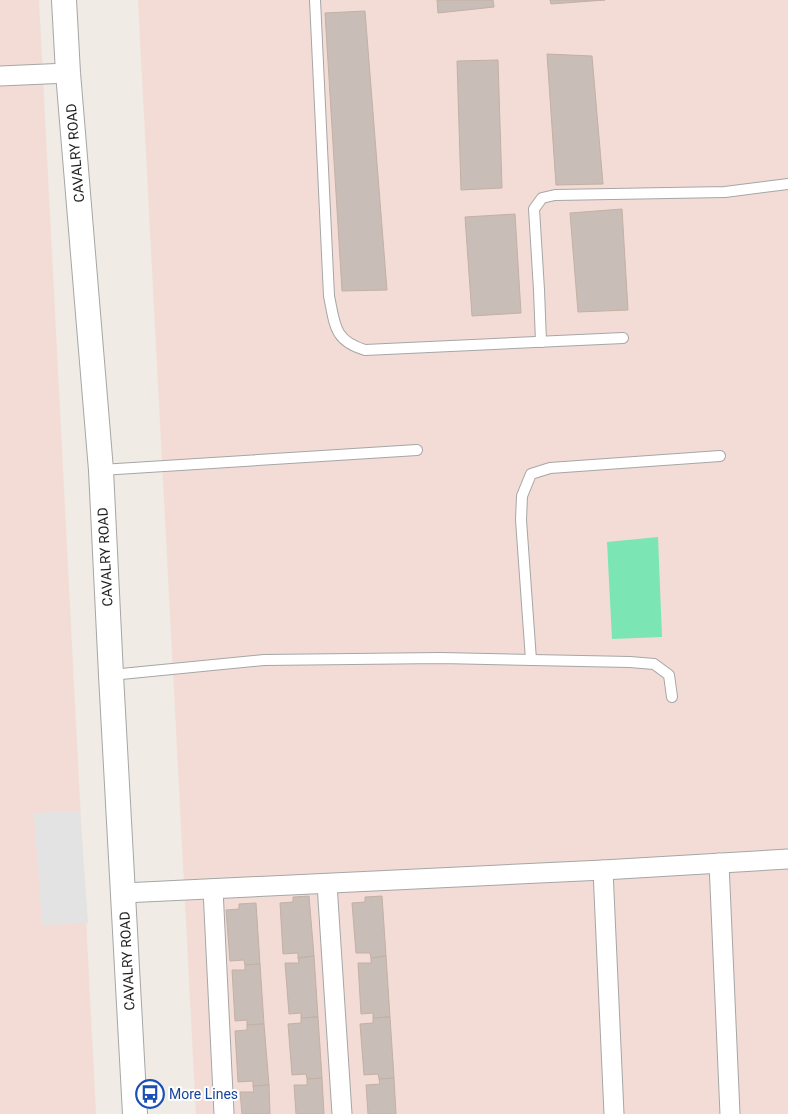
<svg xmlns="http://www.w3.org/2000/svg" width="788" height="1114" viewBox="0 0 788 1114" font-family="Roboto,sans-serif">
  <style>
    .military { fill: #f3dcd6 }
    .pitch { fill: #7ce5b4 }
    .parking { fill: #e3e3e3 }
    .building { fill: #c8bdb7; stroke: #c3b0a5 }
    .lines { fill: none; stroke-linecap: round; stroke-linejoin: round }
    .service-casing { stroke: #a6a6a6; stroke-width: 12 }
    .minor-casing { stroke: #a6a6a6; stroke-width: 21 }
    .tertiary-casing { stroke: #a6a6a6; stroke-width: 26 }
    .service { stroke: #fff; stroke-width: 10 }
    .minor { stroke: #fff; stroke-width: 19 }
    .tertiary { stroke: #fff; stroke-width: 24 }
    .labels { text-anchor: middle; stroke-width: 4; stroke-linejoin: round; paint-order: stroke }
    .street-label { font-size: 14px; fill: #1f1f1f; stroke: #fff }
    .transit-label { font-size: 14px; fill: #164399; stroke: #fff; text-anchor: start }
  </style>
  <rect width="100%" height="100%" fill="#f0ebe4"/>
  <g class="military">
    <path d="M0 0H39L96 1114H0Z"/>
    <path d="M138 0H788V1114H196Z"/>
  </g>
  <path class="pitch" d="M658 537 662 637 612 639 607 542Z"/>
  <path class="parking" d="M80 811 88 923 42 925 34 813Z"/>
  <g class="building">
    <path d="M437 0H493L494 7 438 13Z"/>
    <path d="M550 0H605L551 4Z"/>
    <path d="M365 11 387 290 342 291 325 13Z"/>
    <path d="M547 54 592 56 603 184 556 185Z"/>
    <path d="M498 60 502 188 461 190 457 61Z"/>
    <path d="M622 209 628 310 578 312 570 213Z"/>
    <path d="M515 214 521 313 472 316 465 217Z"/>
    <path d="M309 896 314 956 298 958V953L283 954 280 903 293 902V897Z"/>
    <path d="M382 896 386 956 371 958 370 953H356L352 903 365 902V897Z"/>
    <path d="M256 903 260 964 245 965 244 960 230 961 226 910 239 909V904Z"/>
    <path d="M314 956 318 1017 301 1018V1013L289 1014 285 963H299L298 958Z"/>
    <path d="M386 956 390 1017 373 1018V1013L361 1014 358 963H371V958Z"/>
    <path d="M260 964 264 1024 247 1025V1020L235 1021 232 970H245V965Z"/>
    <path d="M318 1017 322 1078 307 1079 306 1074 292 1075 288 1024 301 1023V1018Z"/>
    <path d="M390 1017 394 1078 379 1079 378 1074 364 1075 360 1024 373 1023V1018Z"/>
    <path d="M264 1024 269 1085 253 1086V1081L238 1082 235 1031 247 1030V1025Z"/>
    <path d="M322 1078 324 1114H296L294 1085H307V1079Z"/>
    <path d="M394 1078 396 1114H368L366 1085 380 1084 379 1079Z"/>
    <path d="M269 1085 270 1114H242L240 1092H254L253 1086Z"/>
  </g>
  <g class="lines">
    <defs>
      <g id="service">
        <path d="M315 0 329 296C335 325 334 341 365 350L623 338"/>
        <path d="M541 342 539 290 534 209 542 198 555 195 725 192 788 184"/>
        <path d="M101 470 417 450"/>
        <path d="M531 660 521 520 522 496 531 474 550 468 720 456"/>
        <path d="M111 675 264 660 441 658 630 662 654 664 669 675 672 697"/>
      </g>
      <g id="minor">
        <path d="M0 76 68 73"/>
        <path d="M719 863 730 1114"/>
        <path d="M603 870 614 1114"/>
        <path d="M327 884 342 1114"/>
        <path d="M213 889 224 1114"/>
        <path d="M123 893 603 870 788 859"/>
      </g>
      <path id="tertiary" d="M64 0 68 73 101 470 111 675 135 1114"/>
    </defs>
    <use href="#service" class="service-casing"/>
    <use href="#minor" class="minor-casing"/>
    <use href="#tertiary" class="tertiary-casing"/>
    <use href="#service" class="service"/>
    <use href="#minor" class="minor"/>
    <use href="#tertiary" class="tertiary"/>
  </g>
  <defs>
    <symbol id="bus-ring" viewBox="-11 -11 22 22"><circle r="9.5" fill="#fff" stroke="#1a4fb4" stroke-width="1.5"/><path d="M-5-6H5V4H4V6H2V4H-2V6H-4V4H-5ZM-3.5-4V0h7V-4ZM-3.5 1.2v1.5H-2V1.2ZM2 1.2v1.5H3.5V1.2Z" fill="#1a4fb4"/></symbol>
  </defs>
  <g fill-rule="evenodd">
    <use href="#bus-ring" x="134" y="1078" width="32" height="32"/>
  </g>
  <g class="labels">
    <g class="street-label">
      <text transform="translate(75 153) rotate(-95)" y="5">CAVALRY ROAD</text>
      <text transform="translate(105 557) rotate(-93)" y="5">CAVALRY ROAD</text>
      <text transform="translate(127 961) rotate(-93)" y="5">CAVALRY ROAD</text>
    </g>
    <g class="transit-label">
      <text x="169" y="1099">More Lines</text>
    </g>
  </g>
</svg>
